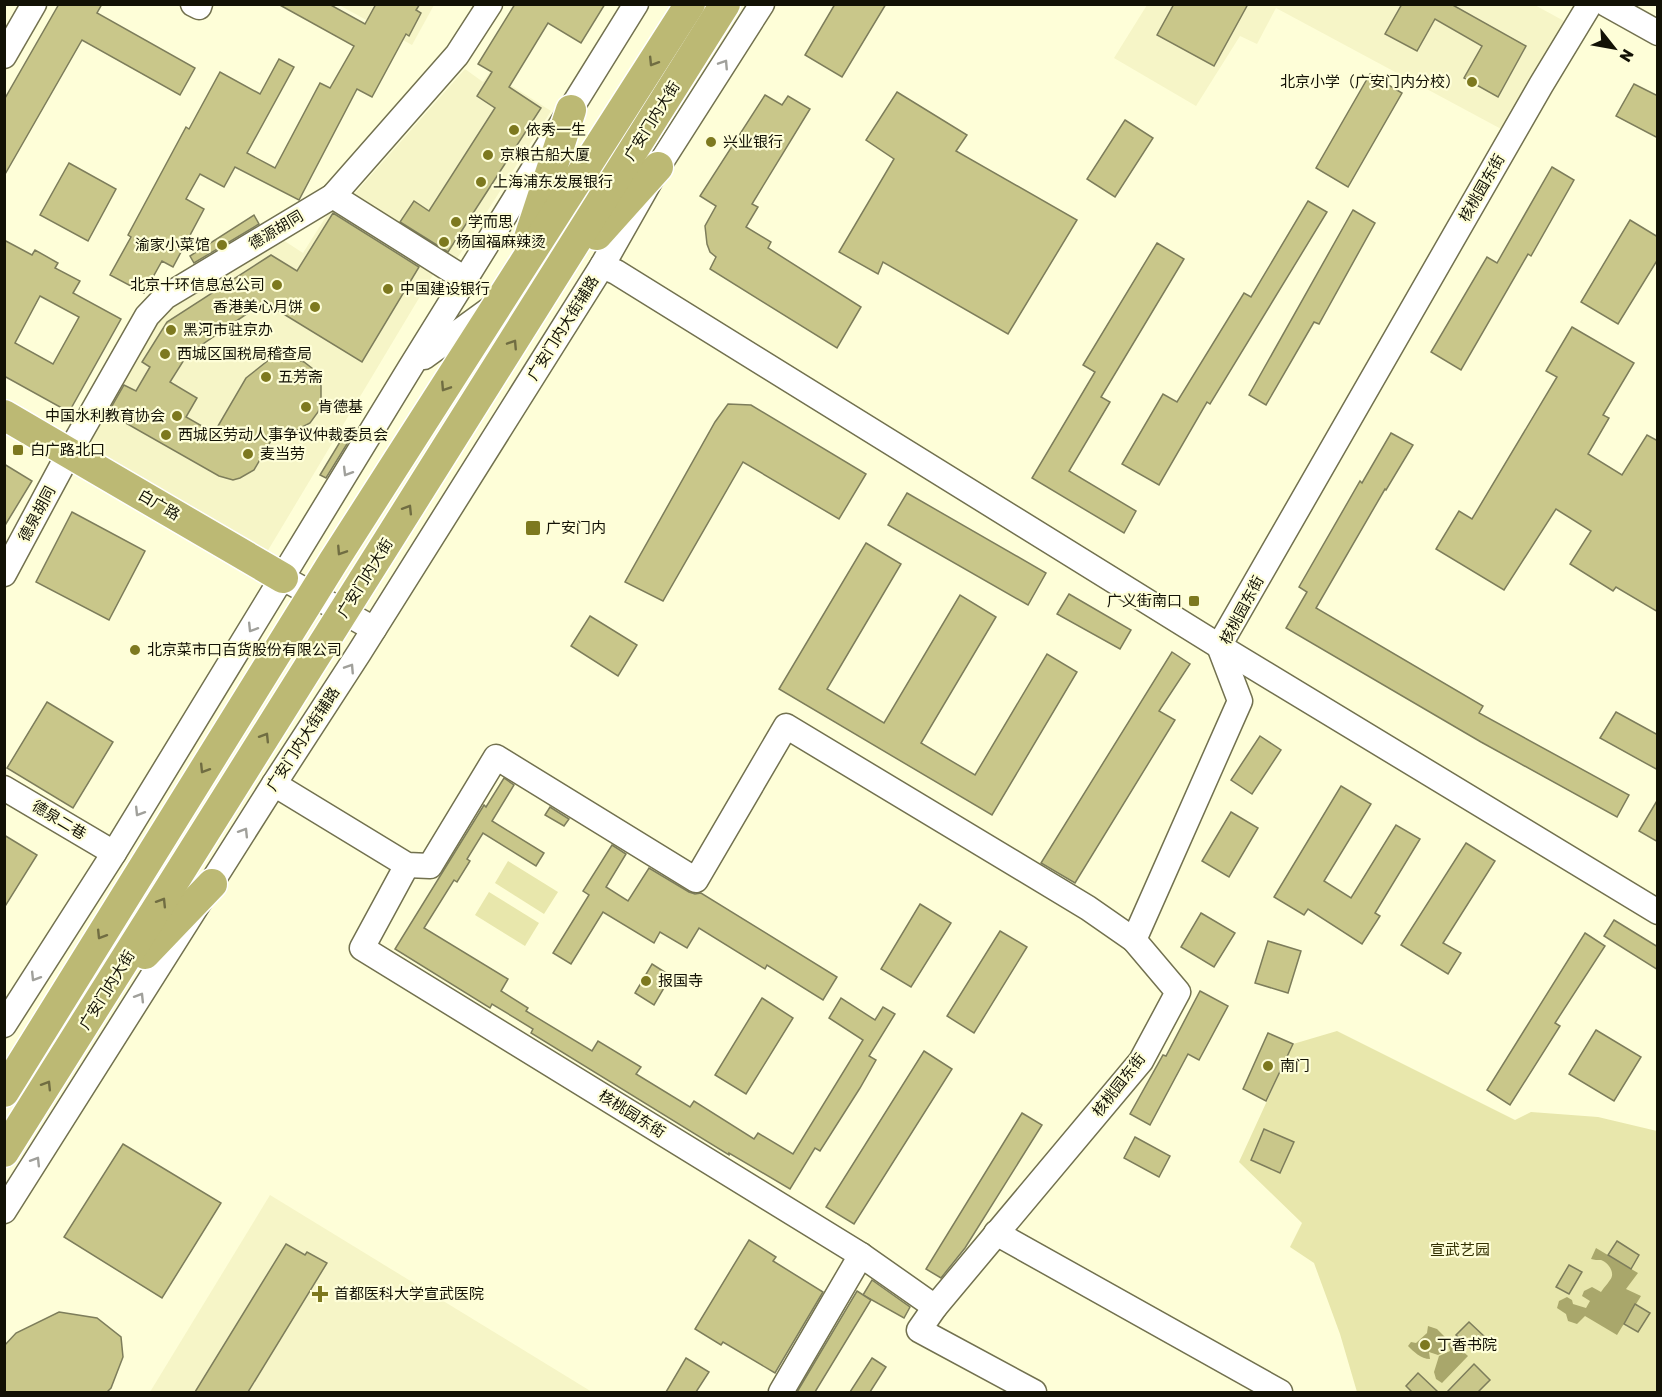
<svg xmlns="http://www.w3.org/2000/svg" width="1662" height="1397" viewBox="0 0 1662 1397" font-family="Rubik,'Noto Sans SC',sans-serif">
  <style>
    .built { fill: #f6f5c7 }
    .green { fill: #e8e7ac }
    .water { fill: #a9a76b }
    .building { fill: #c9c78a; stroke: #7d7d5b; stroke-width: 1.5; fill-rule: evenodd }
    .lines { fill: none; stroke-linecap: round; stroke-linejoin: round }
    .minor-casing { stroke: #72714f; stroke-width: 27 }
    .major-casing { stroke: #fff; stroke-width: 33 }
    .minor { stroke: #fff; stroke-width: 24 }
    .major { stroke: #bcb974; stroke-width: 30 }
    .oneway { stroke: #706d42 }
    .oneway2 { stroke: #a0a09b }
    .poi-dot { fill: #7d791f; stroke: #fefed8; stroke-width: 2 }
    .labels { text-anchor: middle; stroke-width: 4.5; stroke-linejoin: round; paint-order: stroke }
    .poi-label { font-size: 15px; fill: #121105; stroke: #fefed8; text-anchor: start }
    .street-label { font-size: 15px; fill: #121105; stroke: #fefed8 }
    .park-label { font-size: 15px; fill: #323000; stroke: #fefed8 }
  </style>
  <rect width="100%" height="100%" fill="#fefed8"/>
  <g class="built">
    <path d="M1533 4 1564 21 1503 130 1276 8 1257 44 1240 36 1196 106 1114 58 1147 5Z"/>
    <path d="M339 5H434L412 45Z"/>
    <path d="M465 69 483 82 490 72 551 111 453 265 350 199Z"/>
    <path d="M334 204 437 268 267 552 82 442 153 319 283 240 303 253Z"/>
    <path d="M270 1195 592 1392H150Z"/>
  </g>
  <g class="green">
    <path d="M508 861 558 892 544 914 495 883Z"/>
    <path d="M489 892 539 923 525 946 475 915Z"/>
    <path d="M1337 1031 1515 1120 1531 1112 1598 1117 1657 1131V1392H1357L1340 1334 1314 1263 1290 1247 1302 1223 1239 1162 1293 1044Z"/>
  </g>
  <g class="water">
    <path d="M1596 1248 1638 1273 1626 1289 1641 1296 1617 1335 1585 1316 1577 1324 1568 1321 1566 1314 1557 1308 1559 1301 1567 1297 1572 1300 1573 1304 1586 1308 1590 1301 1582 1296 1584 1291 1592 1287 1601 1292C1604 1287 1607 1285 1610 1280 1616 1273 1608 1262 1601 1260 1598 1260 1594 1260 1591 1259Z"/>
    <path d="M1428 1326 1437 1329 1446 1338 1442 1344V1353L1438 1355 1429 1352 1430 1359C1421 1359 1413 1351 1408 1346L1411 1342 1416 1343 1427 1333Z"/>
    <path d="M1451 1341 1468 1356 1442 1383 1436 1379 1434 1372 1439 1356 1450 1351 1448 1344Z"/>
  </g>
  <g class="building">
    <path d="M59 4H102L97 13 195 68 180 95 82 40 4 176V100Z"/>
    <path d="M278 4H329L365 24 376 4H420L416 10 421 13 409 36 406 34 372 97 357 89 299 200 235 167 224 187 200 174 186 199 204 209 173 267 162 261 144 293 110 275 131 237 128 235 186 127 189 129 220 72 260 94 279 59 294 67 247 153 275 168 320 83 330 88 354 46Z"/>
    <path d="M515 4H605L581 43 548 23 509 87 541 108 448 252 400 222 414 201 429 211 495 108 477 96 492 72 478 64Z"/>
    <path d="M835 4H886L842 77 805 55Z"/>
    <path d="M1174 4H1248L1214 66 1157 35Z"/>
    <path d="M1402 4H1451L1526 46 1498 97 1464 78 1482 46 1435 19 1417 51 1385 34Z"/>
    <path d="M1370 74 1402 93 1348 187 1316 168Z"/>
    <path d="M1634 84 1658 96V138L1616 116Z"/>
    <path d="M897 92 967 135 956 151 1077 220 1008 334 883 262 878 274 839 252 894 159 866 140Z"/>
    <path d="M765 95 782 105 788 96 810 109 752 204 758 207 746 227 771 242 768 248 861 307 837 348 710 269 716 257 710 252 707 244 705 226 716 206 700 196Z"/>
    <path d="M1125 120 1153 138 1115 197 1087 179Z"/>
    <path d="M69 163 116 189 88 241 40 215Z"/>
    <path d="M1552 167 1574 180 1531 256 1528 254 1461 370 1431 352 1487 257 1497 263Z"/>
    <path d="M1308 201 1327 212 1210 404 1207 402 1159 485 1122 464 1163 394 1177 402 1244 293 1251 297Z"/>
    <path d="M1353 210 1375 223 1319 324 1314 322 1266 405 1249 395Z"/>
    <path d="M333 213 419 267 362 362 264 302 187 355 170 382 197 398 186 417 214 433 246 378 270 359 280 357 293 358 304 362 313 369 321 386V404L318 412 310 423 295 431 276 432 254 470 240 478 233 480 219 476 108 413 124 385 136 391 150 367 142 362 167 322 271 255 297 271Z"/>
    <path d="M254 215 259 224 194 263 190 256Z"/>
    <path d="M1630 220 1658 237V259L1618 324 1581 302Z"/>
    <path d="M4 240 32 255 35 250 58 263 55 268 80 281 73 293 121 319 69 412 4 376ZM40 296 79 317 53 364 15 343Z"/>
    <path d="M1157 243 1184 259 1101 397 1110 402 1069 471 1136 511 1124 533 1032 478 1095 372 1083 365Z"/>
    <path d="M1572 327 1634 363 1603 415 1609 418 1588 454 1622 475 1647 435 1658 441V612L1616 587 1613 591 1570 564 1591 531 1556 509 1504 590 1436 549 1459 511 1472 519 1557 377 1546 371Z"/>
    <path d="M728 404 751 405 866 474 839 519 743 462 663 601 625 582 715 422Z"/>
    <path d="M349 427 355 431 326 478 320 475Z"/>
    <path d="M1391 433 1413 445 1386 490 1385 489 1316 608 1483 706 1479 713 1629 795 1617 817 1481 742 1286 628 1307 592 1299 587 1360 481 1362 483Z"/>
    <path d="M4 464 32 481 4 527Z"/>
    <path d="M907 493 1046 573 1028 605 888 525Z"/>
    <path d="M72 512 145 551 109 620 36 582Z"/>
    <path d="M866 543 901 564 827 689 884 723 960 595 996 617 921 743 975 775 1047 654 1077 672 992 815 779 689Z"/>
    <path d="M1069 594 1131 630 1120 649 1057 614Z"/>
    <path d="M590 616 637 645 618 676 571 646Z"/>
    <path d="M1172 652 1190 664 1159 711 1175 720 1075 883 1041 863Z"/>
    <path d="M47 702 113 742 73 808 7 768Z"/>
    <path d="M1616 712 1658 735V770L1600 738Z"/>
    <path d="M1260 736 1281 750 1252 794 1231 780Z"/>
    <path d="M504 778 514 785 492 821 544 853 536 866 483 833 467 859 470 861 457 882 454 880 424 928 508 979 501 991 528 1008 526 1011 592 1051 598 1041 641 1067 636 1074 690 1107 694 1101 754 1139 758 1133 793 1154 863 1040 829 1018 841 998 875 1020 883 1007 895 1014 869 1056 876 1060 860 1088 820 1151 815 1148 790 1189 729 1153V1155L531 1033 533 1029 492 1004 490 1008 395 949 484 805 486 807Z"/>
    <path d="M1341 786 1371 804 1324 881 1351 898 1396 825 1420 839 1375 913 1380 916 1362 944 1308 909 1304 915 1274 897Z"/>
    <path d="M1658 799V842L1639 831Z"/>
    <path d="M550 807 569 819 564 826 545 815Z"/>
    <path d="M1231 812 1258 828 1229 877 1202 861Z"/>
    <path d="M4 835 37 855 4 908Z"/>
    <path d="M1466 843 1495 861 1443 943 1461 953 1448 974 1401 945Z"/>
    <path d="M612 845 626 854 606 887 628 901 649 868 689 892 695 894 701 893 837 977 823 1000 767 965 765 969 699 928 687 948 660 932 654 943 603 912 571 964 553 953 589 895 583 891Z"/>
    <path d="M920 904 951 923 911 987 881 969Z"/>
    <path d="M1201 913 1235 933 1214 967 1181 947Z"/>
    <path d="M1614 920 1658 947V970L1604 936Z"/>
    <path d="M1000 931 1027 947 974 1033 947 1016Z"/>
    <path d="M1585 933 1605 946 1555 1023 1560 1026 1510 1105 1487 1090Z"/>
    <path d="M1268 941 1301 951 1288 993 1255 983Z"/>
    <path d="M652 964 671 976 654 1005 635 993Z"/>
    <path d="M1200 991 1228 1006 1199 1060 1188 1054 1150 1125 1130 1114 1163 1055 1166 1056Z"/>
    <path d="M762 998 793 1018 746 1094 715 1075Z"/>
    <path d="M1596 1030 1641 1057 1614 1101 1569 1074Z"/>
    <path d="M1268 1033 1293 1044 1266 1101 1243 1089Z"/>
    <path d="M924 1051 952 1069 854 1224 826 1207Z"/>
    <path d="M1022 1113 1042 1125 965 1248 941 1278 926 1269Z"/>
    <path d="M1264 1129 1294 1142 1280 1173 1251 1160Z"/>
    <path d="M1135 1137 1170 1156 1159 1177 1124 1158Z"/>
    <path d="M123 1144 221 1203 162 1298 64 1237Z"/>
    <path d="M749 1240 776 1257 773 1261 823 1292 775 1373 723 1342 721 1345 695 1329Z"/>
    <path d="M1617 1241 1639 1255 1631 1269 1608 1255Z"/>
    <path d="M286 1244 305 1255 307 1252 327 1263 248 1392H195Z"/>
    <path d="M1569 1265 1582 1272 1569 1294 1556 1287Z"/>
    <path d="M872 1280 910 1307 904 1318 863 1295Z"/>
    <path d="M857 1291 871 1300 815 1392H797Z"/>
    <path d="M1635 1304 1650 1313 1638 1332 1624 1324Z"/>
    <path d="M59 1312 97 1318 121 1337 123 1357 111 1388 107 1392H4V1346L16 1333Z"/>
    <path d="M1469 1322 1486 1338 1474 1351 1456 1335Z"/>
    <path d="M686 1358 709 1372 696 1392H666Z"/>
    <path d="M872 1358 886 1367 870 1392H850Z"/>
    <path d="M1474 1364 1490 1380 1478 1392H1447Z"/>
    <path d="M1418 1373 1438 1392H1412L1406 1386Z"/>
  </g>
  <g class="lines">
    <defs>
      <g id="minor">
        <path d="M193 4 199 7 200 4"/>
        <path d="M1606 4 1658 33"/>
        <path d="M4 56 34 4"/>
        <path d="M333 196 465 279"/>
        <path d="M602 266 616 272 1219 646 1658 912"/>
        <path d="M424 357 493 307"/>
        <path d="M4 574 69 453 147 316 165 297 333 196 457 55 490 4"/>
        <path d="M283 578 374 629"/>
        <path d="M274 784 407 865 430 866 496 757 696 880 786 726 1088 908 1134 940"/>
        <path d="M4 788 114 853"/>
        <path d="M407 865 362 948 861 1255 935 1307 1141 1061 1178 992 1134 940 1240 701 1219 646 1541 85 1590 4"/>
        <path d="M4 1025 114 853 410 368 636 4"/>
        <path d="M4 1211 274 784 359 653 602 266 658 167 762 4"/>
        <path d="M996 1233 1280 1392"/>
        <path d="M935 1307 919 1330 1034 1392"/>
        <path d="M781 1392 861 1255"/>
      </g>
      <g id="major">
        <path d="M597 235 658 167"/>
        <path d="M529 238 571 110"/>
        <path d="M4 415 283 578"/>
        <path d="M145 954 212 884"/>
        <path d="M4 1092 333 562 690 4"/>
        <path d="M4 1152 725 4"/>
      </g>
    </defs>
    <use href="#minor" class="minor-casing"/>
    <use href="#major" class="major-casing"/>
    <use href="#minor" class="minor"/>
    <use href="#major" class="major"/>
  </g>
  <defs><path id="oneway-chevron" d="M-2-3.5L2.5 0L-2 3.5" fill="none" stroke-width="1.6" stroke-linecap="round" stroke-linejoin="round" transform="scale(1.5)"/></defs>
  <g class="oneway">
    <use href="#oneway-chevron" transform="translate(653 62) rotate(122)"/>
    <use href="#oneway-chevron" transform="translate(513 344) rotate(-57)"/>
    <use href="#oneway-chevron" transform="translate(445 387) rotate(123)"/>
    <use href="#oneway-chevron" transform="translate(408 509) rotate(-58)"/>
    <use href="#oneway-chevron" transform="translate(341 551) rotate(123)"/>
    <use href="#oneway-chevron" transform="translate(265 737) rotate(-58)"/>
    <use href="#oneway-chevron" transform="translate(204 769) rotate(122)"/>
    <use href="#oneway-chevron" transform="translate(162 902) rotate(-58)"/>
    <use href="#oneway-chevron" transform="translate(101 935) rotate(122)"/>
    <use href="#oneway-chevron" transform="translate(47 1085) rotate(-58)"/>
  </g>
  <g class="oneway2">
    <use href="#oneway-chevron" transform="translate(724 64) rotate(-57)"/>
    <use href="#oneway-chevron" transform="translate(347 472) rotate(121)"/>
    <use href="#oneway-chevron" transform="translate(252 628) rotate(122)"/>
    <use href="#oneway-chevron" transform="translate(350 668) rotate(-57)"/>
    <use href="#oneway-chevron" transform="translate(139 812) rotate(122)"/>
    <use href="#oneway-chevron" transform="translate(244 832) rotate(-58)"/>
    <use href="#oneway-chevron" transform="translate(35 977) rotate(122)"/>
    <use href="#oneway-chevron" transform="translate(140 997) rotate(-58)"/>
    <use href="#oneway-chevron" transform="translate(36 1161) rotate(-58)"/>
  </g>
  <g class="poi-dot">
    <circle cx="1472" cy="82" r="6"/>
    <circle cx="514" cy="130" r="6"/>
    <circle cx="711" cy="142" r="6"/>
    <circle cx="488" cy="155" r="6"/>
    <circle cx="481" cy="182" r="6"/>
    <circle cx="456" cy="222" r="6"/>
    <circle cx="444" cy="242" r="6"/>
    <circle cx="222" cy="245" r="6"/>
    <circle cx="277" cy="285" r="6"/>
    <circle cx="388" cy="289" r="6"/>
    <circle cx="315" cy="307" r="6"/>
    <circle cx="171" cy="330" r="6"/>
    <circle cx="165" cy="354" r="6"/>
    <circle cx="266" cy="377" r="6"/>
    <circle cx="306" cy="407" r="6"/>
    <circle cx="177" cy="416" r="6"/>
    <circle cx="166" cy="435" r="6"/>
    <rect x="12" y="444" width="12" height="12" rx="3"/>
    <circle cx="248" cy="454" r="6"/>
    <rect x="525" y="520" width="16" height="16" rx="3"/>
    <rect x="1188" y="595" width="12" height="12" rx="3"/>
    <circle cx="135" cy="650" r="6"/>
    <circle cx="646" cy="981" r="6"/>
    <circle cx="1268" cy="1066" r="6"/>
    <path d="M317 1285h6v6h6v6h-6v6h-6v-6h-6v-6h6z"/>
    <circle cx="1425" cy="1345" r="6"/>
  </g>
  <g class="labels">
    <g class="poi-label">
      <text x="1460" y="87" text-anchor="end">北京小学（广安门内分校）</text>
      <text x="526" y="135">依秀一生</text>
      <text x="723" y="147">兴业银行</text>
      <text x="500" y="160">京粮古船大厦</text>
      <text x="493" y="187">上海浦东发展银行</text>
      <text x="468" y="227">学而思</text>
      <text x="456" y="247">杨国福麻辣烫</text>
      <text x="210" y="250" text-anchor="end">渝家小菜馆</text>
      <text x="265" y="290" text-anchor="end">北京十环信息总公司</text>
      <text x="400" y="294">中国建设银行</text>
      <text x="303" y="312" text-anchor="end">香港美心月饼</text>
      <text x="183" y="335">黑河市驻京办</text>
      <text x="177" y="359">西城区国税局稽查局</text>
      <text x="278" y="382">五芳斋</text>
      <text x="318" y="412">肯德基</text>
      <text x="165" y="421" text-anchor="end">中国水利教育协会</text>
      <text x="178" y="440">西城区劳动人事争议仲裁委员会</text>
      <text x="30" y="455">白广路北口</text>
      <text x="260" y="459">麦当劳</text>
      <text x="546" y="533">广安门内</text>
      <text x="1182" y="606" text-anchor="end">广义街南口</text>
      <text x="147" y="655">北京菜市口百货股份有限公司</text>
      <text x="658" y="986">报国寺</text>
      <text x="1280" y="1071">南门</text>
      <text x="334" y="1299">首都医科大学宣武医院</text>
      <text x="1437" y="1350">丁香书院</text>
    </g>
    <g class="street-label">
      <text transform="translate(652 121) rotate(-58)" y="5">广安门内大街</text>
      <text transform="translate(1482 188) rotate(-60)" y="5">核桃园东街</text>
      <text transform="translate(276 230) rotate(-31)" y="5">德源胡同</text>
      <text transform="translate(563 328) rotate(-58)" y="5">广安门内大街辅路</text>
      <text transform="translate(159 505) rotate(30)" y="5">白广路</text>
      <text transform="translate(37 514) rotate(-62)" y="5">德泉胡同</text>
      <text transform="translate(365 578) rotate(-58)" y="5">广安门内大街</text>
      <text transform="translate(1242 610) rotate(-62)" y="5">核桃园东街</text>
      <text transform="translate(303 739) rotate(-57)" y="5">广安门内大街辅路</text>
      <text transform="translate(59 820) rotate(31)" y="5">德泉二巷</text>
      <text transform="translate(107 990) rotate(-58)" y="5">广安门内大街</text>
      <text transform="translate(1119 1085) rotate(-52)" y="5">核桃园东街</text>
      <text transform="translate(632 1114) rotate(32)" y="5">核桃园东街</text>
    </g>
    <g class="park-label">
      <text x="1460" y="1255">宣武艺园</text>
    </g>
  </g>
  <rect width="1662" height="1397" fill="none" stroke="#121105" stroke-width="12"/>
  <g transform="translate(1614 48) rotate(121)" stroke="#fefed8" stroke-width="4.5" paint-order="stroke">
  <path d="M0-4.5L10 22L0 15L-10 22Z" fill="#121105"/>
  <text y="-9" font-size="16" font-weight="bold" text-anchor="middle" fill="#121105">N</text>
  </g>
</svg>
